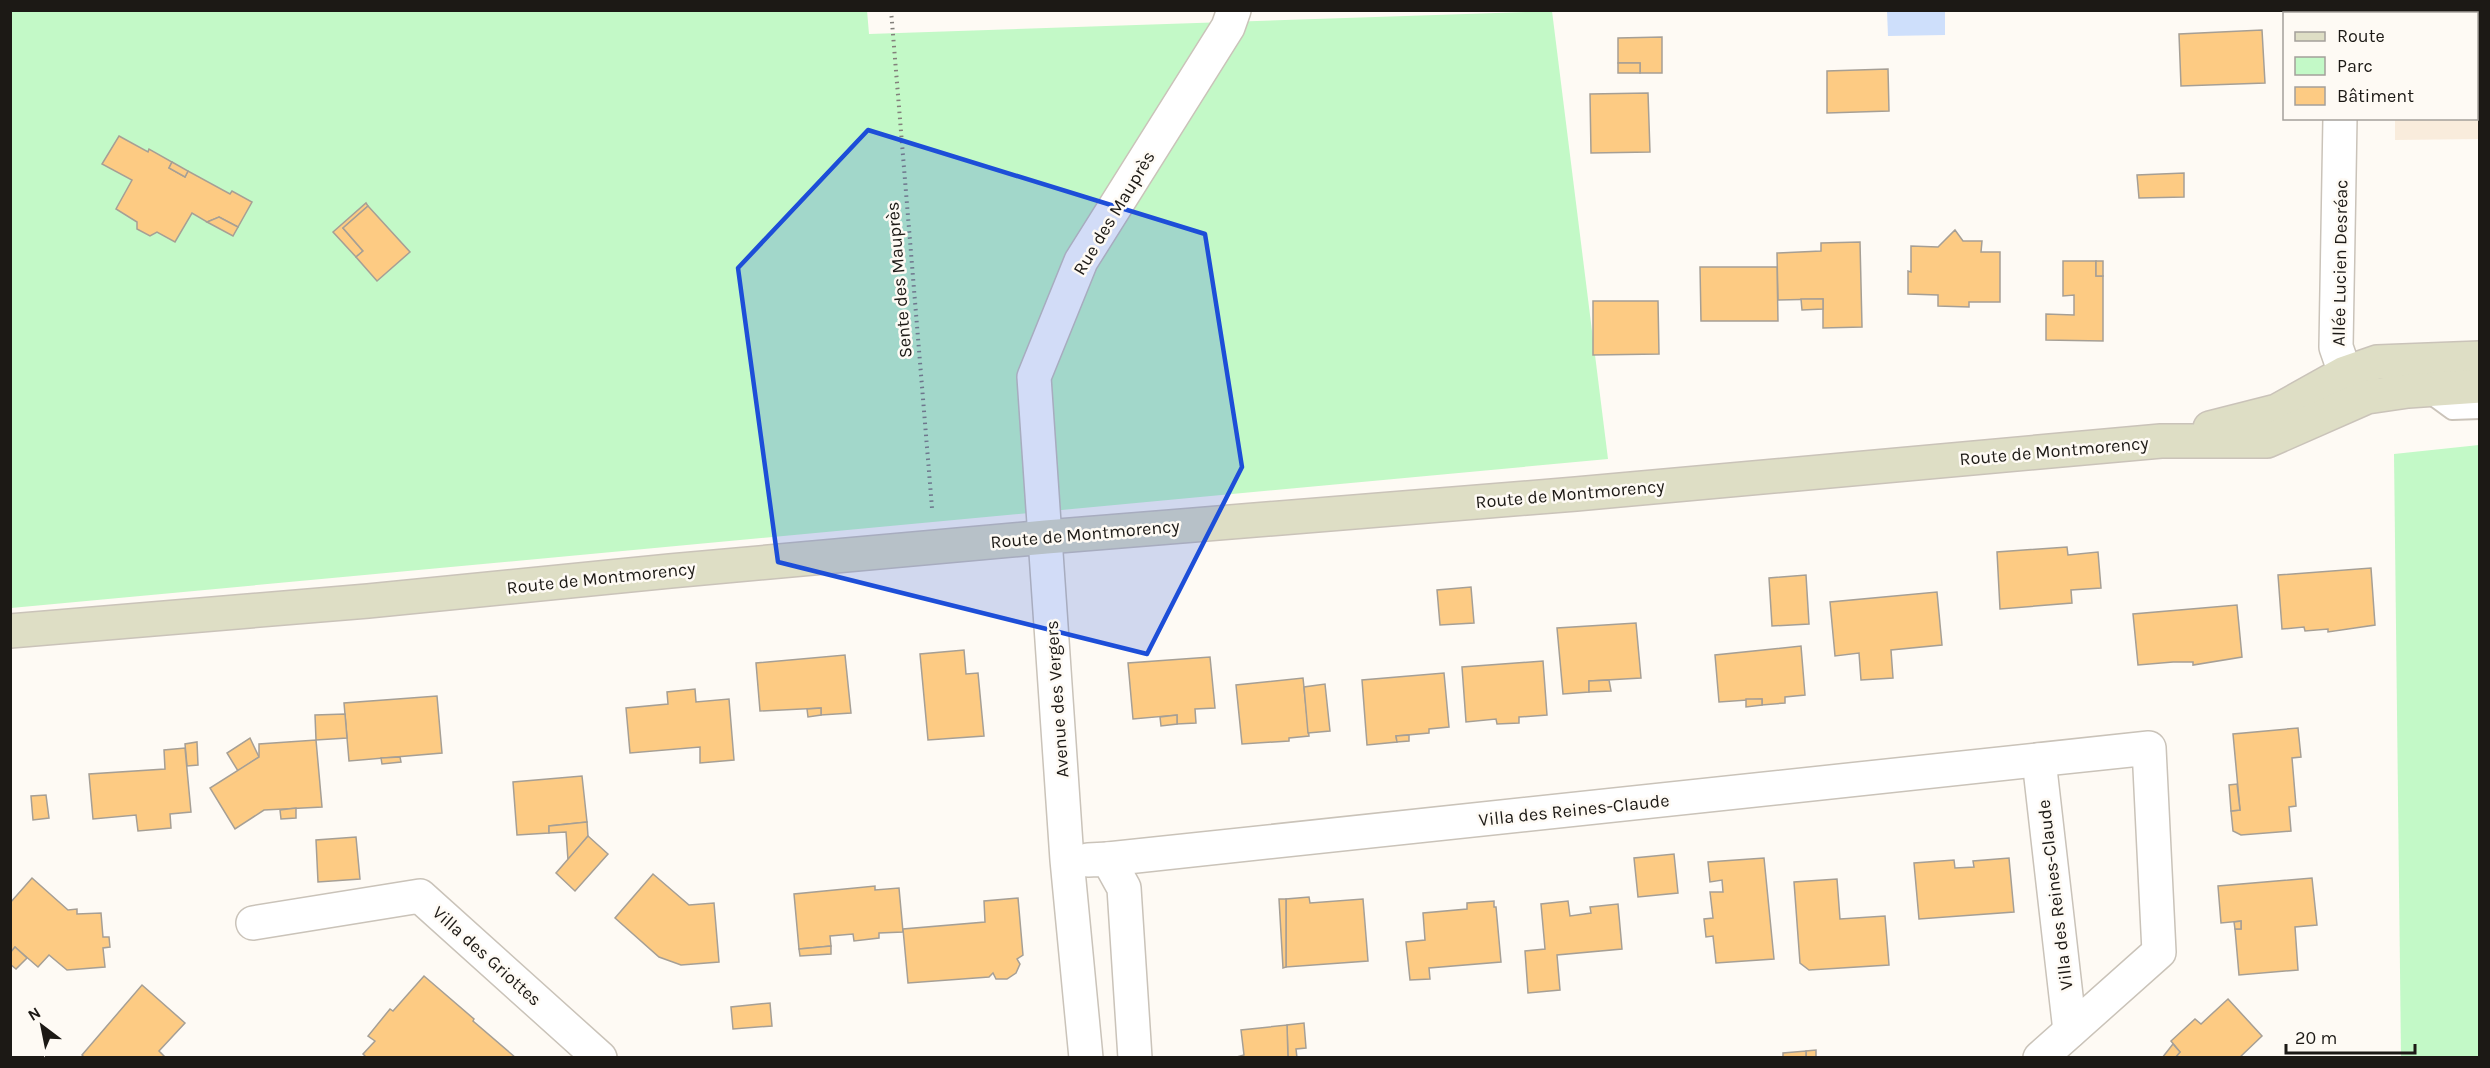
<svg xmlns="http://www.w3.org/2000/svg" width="2490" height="1068" viewBox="0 0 2490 1068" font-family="Karla,sans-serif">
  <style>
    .built { fill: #f9ecdc }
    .green { fill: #c3f9c7 }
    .water { fill: #cedffb }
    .building { fill: #fdcb83; stroke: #a69f95; stroke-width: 1.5 }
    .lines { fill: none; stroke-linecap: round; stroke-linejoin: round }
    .lane-casing { stroke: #cac3b9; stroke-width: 20 }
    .street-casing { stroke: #cac3b9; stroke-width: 36 }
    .secondary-casing { stroke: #cac3b9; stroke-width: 36 }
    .path { stroke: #83807b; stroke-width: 4; stroke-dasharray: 1.5 4.5; stroke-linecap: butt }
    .lane { stroke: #fff; stroke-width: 16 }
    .street { stroke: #fff; stroke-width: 33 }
    .secondary { stroke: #dedec5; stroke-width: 33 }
    .marked { fill: #1d4ed8; fill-opacity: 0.2; stroke: #1d4ed8; stroke-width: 4.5; stroke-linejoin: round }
    .labels { text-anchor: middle; stroke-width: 5; stroke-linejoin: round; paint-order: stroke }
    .street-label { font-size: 18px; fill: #1c1915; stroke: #fefaf4 }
  </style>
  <rect width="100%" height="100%" fill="#fefaf4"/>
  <path class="built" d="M2396 11H2479V139L2395 140V119L2476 118V14H2396Z"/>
  <g class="green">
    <path d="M867 10 869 34 1552 11 1608 459 11 608V11Z"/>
    <path d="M2479 445V1057H2401L2394 454Z"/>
  </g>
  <path class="water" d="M1887 11H1945V35L1888 36Z"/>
  <g class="building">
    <path d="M2438 10H2480V15L2438 14Z"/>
    <path d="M2262 30 2265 83 2181 86 2179 34Z"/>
    <path d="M1662 37V73H1640V63H1618V38Z"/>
    <rect x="1618" y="63" width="22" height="10"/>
    <path d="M1888 69 1889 111 1827 113V71Z"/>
    <path d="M1648 93 1650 152 1591 153 1590 94Z"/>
    <path d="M119 136 148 152 149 149 172 162 169 168 185 177 188 171 230 194 232 191 252 202 238 227 219 217 207 222 192 213 175 242 157 232 150 236 137 229V222L116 209 132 180 102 164Z"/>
    <path d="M172 162 188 171 185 177 169 168Z"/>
    <path d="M2184 173V197L2139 198 2137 175Z"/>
    <path d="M366 203 368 206 343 228 363 251 356 257 333 232Z"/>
    <path d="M368 206 410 252 377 281 356 257 363 251 343 228Z"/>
    <path d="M219 217 238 227 233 236 207 222Z"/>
    <path d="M1955 230 1963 241H1982L1981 252H2000V302H1969V307L1938 306V295L1908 294V271L1911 272V246L1938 247Z"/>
    <path d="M1860 242 1862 327 1823 328V299L1778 300 1777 253 1821 251V243Z"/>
    <path d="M2063 261H2096V276H2103V341L2046 340V314L2074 315V295L2063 296Z"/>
    <rect x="2096" y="261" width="7" height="15"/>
    <path d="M1700 267H1777L1778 321H1701Z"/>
    <path d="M1801 299H1823V309L1802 310Z"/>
    <path d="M1593 301H1658L1659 354 1593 355Z"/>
    <path d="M2067 547 2068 555 2098 552 2101 588 2071 590 2072 603 2000 609 1997 552Z"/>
    <path d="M2371 568 2375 625 2328 632V629L2305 631 2304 627 2282 629 2278 575Z"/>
    <path d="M1806 575 1809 624 1772 626 1769 578Z"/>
    <path d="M1471 587 1474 623 1440 625 1437 590Z"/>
    <path d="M1937 592 1942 645 1891 650 1893 678 1861 680 1859 653 1835 656 1830 602Z"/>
    <path d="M2237 605 2242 657 2193 665V662H2173L2138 665 2133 614Z"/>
    <path d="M1636 623 1641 678 1589 681V692L1563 694 1557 628Z"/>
    <path d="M1801 646 1805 695 1785 697V703L1762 705V699L1719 702 1715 655Z"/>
    <path d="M964 650 966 674 978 673 984 736 928 740 920 654Z"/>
    <path d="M845 655 851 713 821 715V708L760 711 756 663Z"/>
    <path d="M1210 657 1215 708 1195 709 1196 723 1177 724V715L1133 719 1128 663Z"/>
    <path d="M1543 661 1547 715 1519 717V723L1497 724 1496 719 1466 722 1462 667Z"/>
    <path d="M1444 673 1449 727 1429 729V733L1396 736 1397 742 1367 745 1362 680Z"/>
    <path d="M1303 678 1309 736 1289 738V741L1242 744 1236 685Z"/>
    <path d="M1609 680 1611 691 1589 692V681Z"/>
    <path d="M1325 684 1330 731 1308 733 1304 687Z"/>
    <path d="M695 689 696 702 729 699 734 760 700 763V747L630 753 626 708 668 704 667 692Z"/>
    <path d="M437 696 442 753 349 761 344 703Z"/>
    <path d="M1746 699H1762V705L1746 707Z"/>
    <path d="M821 708V715L808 717 807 709Z"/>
    <path d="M345 714 347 738 316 740 315 715Z"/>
    <path d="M1177 715V724L1161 726 1160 717Z"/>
    <path d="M2298 728 2301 757 2292 758 2296 806 2289 807 2291 831 2241 835 2233 831 2231 811 2240 810 2233 734Z"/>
    <path d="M1409 735V741L1397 742 1396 736Z"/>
    <path d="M250 738 259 757 238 771 227 753Z"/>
    <path d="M316 740 322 807 264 810 235 829 210 788 259 757V744Z"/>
    <path d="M197 742 198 765 187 766 185 744Z"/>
    <path d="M185 748 191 812 170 814 171 828 138 831 136 815 93 819 89 774 165 769 164 750Z"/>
    <path d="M400 757 401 762 382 764 381 758Z"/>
    <path d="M582 776 587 822 549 826V833L517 835 513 782Z"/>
    <path d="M2237 784 2240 810 2231 811 2229 785Z"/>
    <path d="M46 795 49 818 33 820 31 796Z"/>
    <path d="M296 808V818L281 819 280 810Z"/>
    <path d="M587 822 588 836 568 860 566 832 549 833V826Z"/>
    <path d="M588 836 608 854 575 891 556 873Z"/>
    <path d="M356 837 360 879 318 882 316 840Z"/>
    <path d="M1674 854 1678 893 1638 897 1634 858Z"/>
    <path d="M1764 858 1774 959 1716 963 1713 936 1706 937 1704 919 1713 918 1710 892H1723L1722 880 1710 882 1708 862Z"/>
    <path d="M2009 858 2014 912 1919 919 1914 863 1954 860 1955 868 1974 867 1973 861Z"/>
    <path d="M653 874 689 905 714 903 719 962 681 965 659 957 615 918Z"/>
    <path d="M32 878 68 910 77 909V914L101 913 103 937H109L110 947 103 948 105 967 67 970 49 955 38 967 15 947 10 953V903Z"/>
    <path d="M2312 878 2317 925 2295 927 2298 970 2239 975 2235 929H2241V921L2221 923 2218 886Z"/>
    <path d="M1837 879 1840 919 1885 916 1889 965 1809 970 1800 963 1794 882Z"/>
    <path d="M875 886V890L899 888 903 932 879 933V938L854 941 853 934 830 936 831 946 799 949 794 894Z"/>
    <path d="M1309 897 1310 903 1363 899 1368 961 1286 967V899Z"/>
    <path d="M1018 898 1023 955 1017 959 1020 964 1016 973 1007 979H996L993 973 989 977 908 983 903 929 985 922 984 901Z"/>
    <path d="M1279 899H1286V967L1283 968Z"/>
    <path d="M1494 901V907H1496L1501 962 1429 968 1430 979 1410 980 1406 942 1425 940 1423 913 1467 909V903Z"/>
    <path d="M1568 901 1570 916 1591 913 1590 907 1618 904 1622 949 1557 955 1560 990 1528 993 1525 951 1545 949 1541 904Z"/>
    <path d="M2241 921V929H2235L2234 922Z"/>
    <path d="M831 946V954L800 956 799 949Z"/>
    <path d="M15 947 27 958 16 969 10 964V953Z"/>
    <path d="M424 976 474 1019 473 1021 516 1058H367L363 1054 375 1041 368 1036 390 1009 393 1011Z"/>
    <path d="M142 985 185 1023 159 1051 166 1058H85L82 1055Z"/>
    <path d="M2228 999 2262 1036 2239 1058H2175L2180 1052 2171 1041 2195 1019 2201 1024Z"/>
    <path d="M770 1003 772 1026 733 1029 731 1007Z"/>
    <path d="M1304 1023 1306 1048 1296 1049 1297 1058H1288L1287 1025Z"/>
    <path d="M1287 1025 1288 1058H1233L1244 1055 1241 1030Z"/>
    <path d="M2173 1044 2180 1052 2175 1058H2162Z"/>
    <path d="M1816 1050V1058H1806V1051Z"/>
    <path d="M1806 1051V1058H1783V1053Z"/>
  </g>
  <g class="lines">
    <defs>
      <path id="lane" d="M2426 392 2452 411 2480 410"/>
      <g id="street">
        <path d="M2339 10V14"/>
        <path d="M2340 118 2336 347 2345 373 2363 393"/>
        <path d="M2039 760 2070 1031"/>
        <path d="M1108 859 2149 748 2159 952 2040 1058"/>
        <path d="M1088 860 1108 859 1124 888 1135 1058"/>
        <path d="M253 923 420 896 600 1058"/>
        <path d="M1086 1058 1067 860 1034 377 1081 261 1228 27 1234 10"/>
      </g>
      <g id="secondary">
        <path d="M2210 428 2277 411 2345 373 2377 362 2480 358"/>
        <path d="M10 631 368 601 670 571 1046 537 1576 494 2161 441H2267L2367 397 2408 391 2480 386"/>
      </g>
    </defs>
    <use href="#lane" class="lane-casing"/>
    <use href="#street" class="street-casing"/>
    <use href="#secondary" class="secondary-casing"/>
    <path class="path" d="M891 10 932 508"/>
    <use href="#lane" class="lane"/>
    <use href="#street" class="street"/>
    <use href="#secondary" class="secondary"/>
  </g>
  <path class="marked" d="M868 130 1205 234 1242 467 1147 654 778 562 738 268Z"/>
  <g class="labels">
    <g class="street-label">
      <text transform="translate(1114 213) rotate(-59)" y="6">Rue des Mauprès</text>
      <text transform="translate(2340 263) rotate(-89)" y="6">Allée Lucien Desréac</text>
      <text transform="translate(899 280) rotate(-95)" y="6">Sente des Mauprès</text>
      <text transform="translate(2054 451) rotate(-5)" y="6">Route de Montmorency</text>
      <text transform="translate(1570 494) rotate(-5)" y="6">Route de Montmorency</text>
      <text transform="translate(1085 534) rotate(-5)" y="6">Route de Montmorency</text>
      <text transform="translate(601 578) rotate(-6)" y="6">Route de Montmorency</text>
      <text transform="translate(1057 699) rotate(-94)" y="6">Avenue des Vergers</text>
      <text transform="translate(1574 810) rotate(-6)" y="6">Villa des Reines-Claude</text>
      <text transform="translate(2055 895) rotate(-97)" y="6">Villa des Reines-Claude</text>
      <text transform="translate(487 956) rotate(42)" y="6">Villa des Griottes</text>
    </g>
  </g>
  <rect width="2490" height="1068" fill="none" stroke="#1c1915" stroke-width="24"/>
  <rect x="2283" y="12" width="195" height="108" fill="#fefaf4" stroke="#a4a09b" stroke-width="1.5"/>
  <rect x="2295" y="32" width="30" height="9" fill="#dedec5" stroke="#a4a09b" stroke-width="1.5"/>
  <text x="2337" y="42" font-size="18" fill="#1c1915">Route</text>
  <rect x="2295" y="57" width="30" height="18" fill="#c3f9c7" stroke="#a4a09b" stroke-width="1.5"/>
  <text x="2337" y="72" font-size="18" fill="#1c1915">Parc</text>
  <rect x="2295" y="87" width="30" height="18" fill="#fdcb83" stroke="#a4a09b" stroke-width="1.5"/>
  <text x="2337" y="102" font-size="18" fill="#1c1915">Bâtiment</text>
  <g transform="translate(42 1026) rotate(328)" stroke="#fefaf4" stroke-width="4.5" paint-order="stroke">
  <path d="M0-4.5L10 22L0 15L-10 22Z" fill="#1c1915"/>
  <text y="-9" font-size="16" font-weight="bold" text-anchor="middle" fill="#1c1915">N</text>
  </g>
  <path d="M2286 1044v9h129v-9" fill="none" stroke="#1c1915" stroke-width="3"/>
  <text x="2295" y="1044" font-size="18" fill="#1c1915" stroke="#fefaf4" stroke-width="4.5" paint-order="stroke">20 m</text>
</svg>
